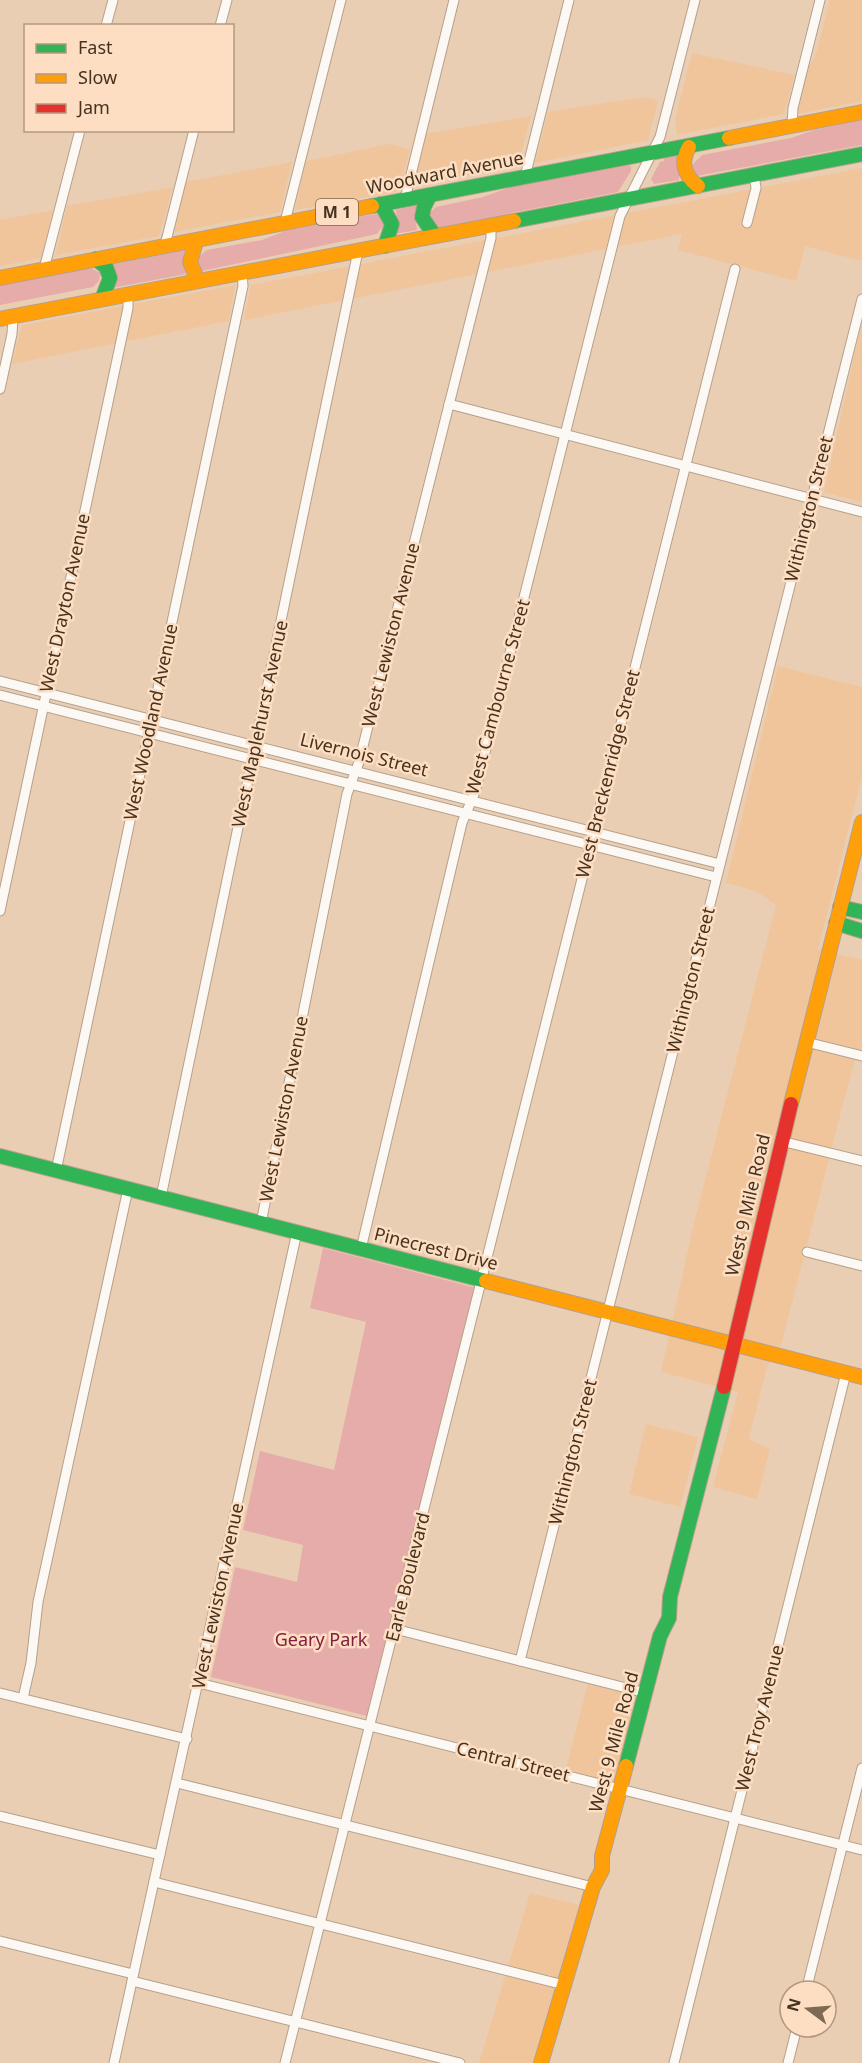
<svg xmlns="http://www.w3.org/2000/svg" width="862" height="2063" viewBox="0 0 862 2063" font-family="'Noto Sans',sans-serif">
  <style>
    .built { fill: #f0c59c }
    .green { fill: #e6acaa }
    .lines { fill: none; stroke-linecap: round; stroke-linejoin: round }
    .street-casing { stroke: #b5a08c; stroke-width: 11 }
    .fast-casing { stroke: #b5a08c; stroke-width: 16 }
    .slow-casing { stroke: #b5a08c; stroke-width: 16 }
    .jam-casing { stroke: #b5a08c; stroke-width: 16 }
    .street { stroke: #fcf8f4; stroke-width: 9 }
    .fast { stroke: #30b455; stroke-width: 14 }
    .slow { stroke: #ff9f0a; stroke-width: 14 }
    .jam { stroke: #e5322d; stroke-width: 14 }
    .labels { text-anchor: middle; stroke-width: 5; stroke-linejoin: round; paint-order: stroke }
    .shield { fill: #fddec2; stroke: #7c6650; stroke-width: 1.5 }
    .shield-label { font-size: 16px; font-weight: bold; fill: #45321f }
    .street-label { font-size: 18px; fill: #45321f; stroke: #fddec2 }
    .park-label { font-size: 18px; fill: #851c41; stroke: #fddec2 }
  </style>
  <rect width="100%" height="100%" fill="#e9ceb3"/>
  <g class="built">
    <path d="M830 0H862V101L793 115 800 75 815 58Z"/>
    <path d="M692 53 795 75 784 114 677 135 675 120Z"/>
    <path d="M644 97 658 100 648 140 535 163 548 112Z"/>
    <path d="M531 116 518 166 413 186 425 134Z"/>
    <path d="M389 144 410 149 401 185 396 192 295 210 306 161Z"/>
    <path d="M292 162 280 212 174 232 186 182Z"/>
    <path d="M862 168 861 261 805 246 796 281 678 250 682 234 244 320 251 285Z"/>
    <path d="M173 187 159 236 56 255 67 206Z"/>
    <path d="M53 210 41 258 0 266V220Z"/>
    <path d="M235 285 229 321 12 364 22 325Z"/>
    <path d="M862 322V502L824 492Z"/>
    <path d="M778 666 862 687V776L818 949 862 960V1046L859 1056H856L843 1104 782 1342 767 1367 749 1439 770 1449 757 1499 713 1487 738 1392 661 1372 692 1231 776 905 756 891 726 883Z"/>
    <path d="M646 1424 698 1437 680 1507 629 1494Z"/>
    <path d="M588 1683 635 1694 617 1778 613 1782 566 1769Z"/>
    <path d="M530 1893 579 1905 532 2063H479Z"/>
  </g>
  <g class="green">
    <path d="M862 120V145L697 176 693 174 691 166 702 155 791 138 814 130Z"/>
    <path d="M676 155 679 156V180L654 184 651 179 660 162 664 161V157Z"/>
    <path d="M628 165 631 166V171L618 192 434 228 430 226 429 214 436 207 483 197 511 187Z"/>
    <path d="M418 205 415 218 417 230 395 234 398 223 396 210Z"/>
    <path d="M380 213 385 216V223L377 234 202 271 196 263 198 257 207 250 262 240 285 231Z"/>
    <path d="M186 250 183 263 186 274 112 288 110 265Z"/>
    <path d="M91 268 100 273 99 281 93 287 0 305V285Z"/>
    <path d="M323 1248 476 1288 367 1716 211 1677 235 1567 297 1582 303 1545 243 1530 260 1451 334 1470 366 1322 310 1308Z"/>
  </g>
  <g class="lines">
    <defs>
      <g id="street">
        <path d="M106 26 113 0"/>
        <path d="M220 26 227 0"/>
        <path d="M792 125 793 108 820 0"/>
        <path d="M525 177 569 0"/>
        <path d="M405 199 454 0"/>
        <path d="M285 222 341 0"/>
        <path d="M747 223 756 188 754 175"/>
        <path d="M165 245 194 130"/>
        <path d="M44 269 80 130"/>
        <path d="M0 389 12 334 13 317"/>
        <path d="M449 404 862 512"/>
        <path d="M0 681 720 864"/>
        <path d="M0 695 716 877"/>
        <path d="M0 911 128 308V295"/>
        <path d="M806 1042 862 1056"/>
        <path d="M781 1141 862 1161"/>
        <path d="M56 1171 243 286 242 273"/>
        <path d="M161 1197 358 251"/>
        <path d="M261 1223 347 794 359 762 491 238V225"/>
        <path d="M361 1249 462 823 475 792 620 216 660 137 695 0"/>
        <path d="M807 1252 862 1266"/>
        <path d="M395 1629 646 1693"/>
        <path d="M520 1661 862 299"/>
        <path d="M199 1683 862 1850"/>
        <path d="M0 1693 187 1739"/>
        <path d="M23 1698 31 1663 38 1602 128 1189"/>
        <path d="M177 1783 593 1887"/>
        <path d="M0 1816 160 1855"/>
        <path d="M154 1882 564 1985"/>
        <path d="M0 1941 133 1974"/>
        <path d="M132 1981 460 2063"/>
        <path d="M806 1991 862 1768"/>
        <path d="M114 2063 297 1232"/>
        <path d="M285 2063 735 269"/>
        <path d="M674 2063 846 1373"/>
        <path d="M788 2063 797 2027"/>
      </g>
      <g id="fast">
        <path d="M430 195 424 207 422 217 435 236"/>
        <path d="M381 204 392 224 385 246"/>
        <path d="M372 206 729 138"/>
        <path d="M514 221 862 154"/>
        <path d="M96 259 106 267 110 278 102 299"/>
        <path d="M840 907 862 912"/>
        <path d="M836 923 862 931"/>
        <path d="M0 1156 486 1281"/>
        <path d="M626 1766 660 1636 669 1618 670 1597 724 1387"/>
      </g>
      <g id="slow">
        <path d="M729 138 862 112"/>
        <path d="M689 147C680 163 684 175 698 186"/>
        <path d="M196 242 190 262 198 281"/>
        <path d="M0 278 372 206"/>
        <path d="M0 319 514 221"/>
        <path d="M791 1104 862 822"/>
        <path d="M486 1281 862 1377"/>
        <path d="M541 2063 593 1887 602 1870V1856L626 1766"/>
      </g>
      <path id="jam" d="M724 1387 791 1104"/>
    </defs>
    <use href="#street" class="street-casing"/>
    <use href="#fast" class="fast-casing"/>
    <use href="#slow" class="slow-casing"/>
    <use href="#jam" class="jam-casing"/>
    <use href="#street" class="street"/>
    <use href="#fast" class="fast"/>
    <use href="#slow" class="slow"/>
    <use href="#jam" class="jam"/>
  </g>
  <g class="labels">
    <rect class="shield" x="316" y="199" width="42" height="26" rx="4.5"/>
    <g class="shield-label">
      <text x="337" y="218">M 1</text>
    </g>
    <g class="street-label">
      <text transform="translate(445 173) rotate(-11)" y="6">Woodward Avenue</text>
      <text transform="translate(809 509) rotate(-76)" y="6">Withington Street</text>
      <text transform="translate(65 603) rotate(-78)" y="6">West Drayton Avenue</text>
      <text transform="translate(391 635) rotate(-76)" y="6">West Lewiston Avenue</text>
      <text transform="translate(498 697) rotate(-75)" y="6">West Cambourne Street</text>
      <text transform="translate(151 722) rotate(-78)" y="6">West Woodland Avenue</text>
      <text transform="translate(260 724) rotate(-78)" y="6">West Maplehurst Avenue</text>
      <text transform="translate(364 755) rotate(14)" y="6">Livernois Street</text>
      <text transform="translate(608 774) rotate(-76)" y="6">West Breckenridge Street</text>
      <text transform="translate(691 980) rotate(-76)" y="6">Withington Street</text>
      <text transform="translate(284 1109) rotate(-79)" y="6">West Lewiston Avenue</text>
      <text transform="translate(748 1205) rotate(-77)" y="6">West 9 Mile Road</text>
      <text transform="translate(436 1249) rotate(14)" y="6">Pinecrest Drive</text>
      <text transform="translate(573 1452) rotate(-76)" y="6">Withington Street</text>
      <text transform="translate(408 1577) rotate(-76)" y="6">Earle Boulevard</text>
      <text transform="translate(218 1596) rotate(-78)" y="6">West Lewiston Avenue</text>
      <text transform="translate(760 1718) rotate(-76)" y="6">West Troy Avenue</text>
      <text transform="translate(614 1742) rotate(-75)" y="6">West 9 Mile Road</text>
      <text transform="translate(513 1762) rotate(14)" y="6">Central Street</text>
    </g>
    <g class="park-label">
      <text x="321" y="1646">Geary Park</text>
    </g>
  </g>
  <rect x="24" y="24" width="210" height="108" fill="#fddec2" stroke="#b39981" stroke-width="1.5"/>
  <rect x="36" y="44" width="30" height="9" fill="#30b455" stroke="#b39981" stroke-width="1.5"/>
  <text x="78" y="54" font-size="18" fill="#45321f">Fast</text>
  <rect x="36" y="74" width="30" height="9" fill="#ff9f0a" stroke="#b39981" stroke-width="1.5"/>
  <text x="78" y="84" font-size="18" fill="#45321f">Slow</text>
  <rect x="36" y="104" width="30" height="9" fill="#e5322d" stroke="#b39981" stroke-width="1.5"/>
  <text x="78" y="114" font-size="18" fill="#45321f">Jam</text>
  <g transform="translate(808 2009) rotate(286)"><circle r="28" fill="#fddec2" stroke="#b39981" stroke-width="1.5"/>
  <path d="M0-4.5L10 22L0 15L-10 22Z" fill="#7e6953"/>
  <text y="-9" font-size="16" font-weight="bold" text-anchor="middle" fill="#45321f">N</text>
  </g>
</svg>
